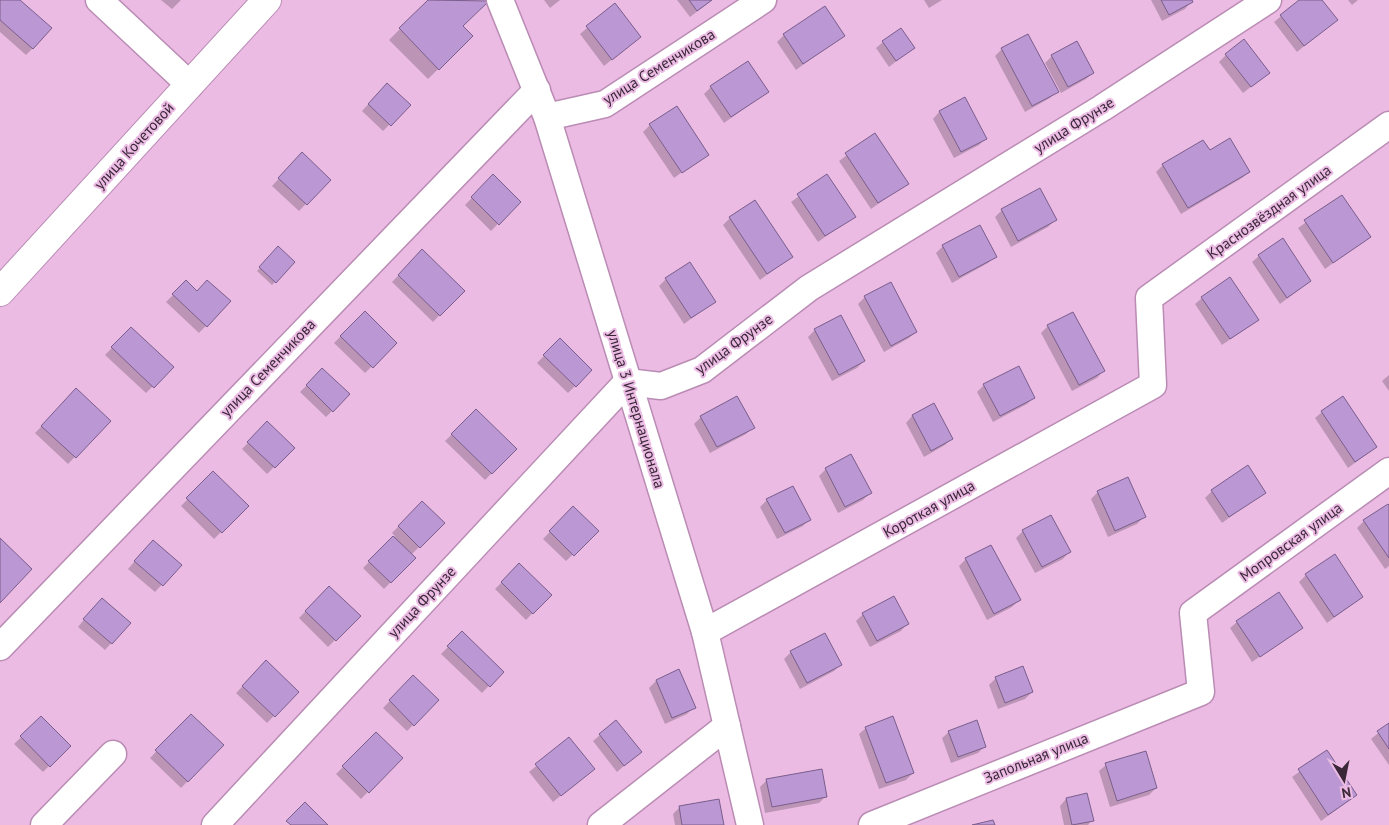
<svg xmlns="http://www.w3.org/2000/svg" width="1389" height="825" viewBox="0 0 1389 825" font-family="'PT Sans',sans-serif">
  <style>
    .shadow { fill: #0003 }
    .building { fill: #bb97d3; stroke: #7a5e8c }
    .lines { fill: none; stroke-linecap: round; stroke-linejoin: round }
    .street-casing { stroke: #ba8cb4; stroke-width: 29 }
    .secondary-casing { stroke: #ba8cb4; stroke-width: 30 }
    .street { stroke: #fff; stroke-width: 26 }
    .secondary { stroke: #fff; stroke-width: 28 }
    .labels { text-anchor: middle; stroke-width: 4; stroke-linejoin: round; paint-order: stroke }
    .street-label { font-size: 15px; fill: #3a2737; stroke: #ebbbe4 }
  </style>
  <rect width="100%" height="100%" fill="#ebbbe4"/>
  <g class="shadow">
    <path d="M0 0H18L33 48 26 55 0 32Z"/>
    <path d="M161 0H181L172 9Z"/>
    <path d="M429 0 487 1 461 26 472 36 428 79 389 40Z"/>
    <path d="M544 0H560L550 8Z"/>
    <path d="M677 0H712L690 17Z"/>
    <path d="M924 0H942L929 8Z"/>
    <path d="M1151 0H1190L1191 2 1185 9 1162 21Z"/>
    <path d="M1301 0H1321L1336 20 1297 52 1274 22Z"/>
    <path d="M1348 0H1358L1352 5Z"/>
    <path d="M614 5 639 37 604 66 580 34Z"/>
    <path d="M784 35H843L796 70 777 42Z"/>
    <path d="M883 42 913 48 889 67 876 48Z"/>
    <path d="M1002 49 1057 91 1050 98 1025 112 995 56Z"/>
    <path d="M1226 55 1261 79 1243 93 1219 62Z"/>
    <path d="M1052 56 1093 73 1086 79 1061 93 1045 63Z"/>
    <path d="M387 84 409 105 383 131 362 111Z"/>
    <path d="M711 87 767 92 724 123 704 94Z"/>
    <path d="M939 112 986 138 979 145 954 158 933 119Z"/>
    <path d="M650 125 707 154 674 178 643 132Z"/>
    <path d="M875 134 907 183 871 209 839 161Z"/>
    <path d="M1209 152 1249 172 1242 178 1181 214 1156 172 1163 165Z"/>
    <path d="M302 154 329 180 299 211 272 186Z"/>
    <path d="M493 176 519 202 491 231 465 205Z"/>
    <path d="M827 176 854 216 818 242 791 202Z"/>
    <path d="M1342 196 1369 237 1325 269 1298 228Z"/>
    <path d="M1002 210 1055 220 1048 227 1011 247 995 217Z"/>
    <path d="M730 218 791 257 760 280 723 225Z"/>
    <path d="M979 227 995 257 988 263 952 283 936 253 943 246Z"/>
    <path d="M278 248 294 262 272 285 257 271Z"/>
    <path d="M422 251 463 291 433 322 392 282Z"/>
    <path d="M1259 256 1310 281 1280 304 1252 262Z"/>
    <path d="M666 279 714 302 684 324 659 286Z"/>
    <path d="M186 282 197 292 229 302 199 333 166 302Z"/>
    <path d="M865 297 916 332 909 338 884 352 858 304Z"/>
    <path d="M1202 298 1258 320 1222 345 1195 304Z"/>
    <path d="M365 312 396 343 365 373 334 343Z"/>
    <path d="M1073 313 1103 371 1097 378 1072 391 1041 333 1048 326Z"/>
    <path d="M131 328 172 367 146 393 105 355Z"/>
    <path d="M815 330 864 361 857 368 832 381 808 337Z"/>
    <path d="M560 340 591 370 568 393 537 363Z"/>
    <path d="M1018 367 1034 397 1027 404 993 422 977 392 984 385Z"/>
    <path d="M322 370 348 395 326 417 300 392Z"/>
    <path d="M1389 375V391L1382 381Z"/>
    <path d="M70 397 109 421 68 464 35 433Z"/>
    <path d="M934 405 952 438 945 445 924 457 906 423 912 416Z"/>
    <path d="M476 411 515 449 485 480 445 441Z"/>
    <path d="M1322 412 1376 447 1348 468 1315 418Z"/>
    <path d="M701 417 753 427 746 434 710 453 694 424Z"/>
    <path d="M267 423 293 448 267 474 242 449Z"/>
    <path d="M826 469 870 493 863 500 838 513 819 476Z"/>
    <path d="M213 473 247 506 214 539 181 506Z"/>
    <path d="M1212 491 1264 492 1222 523 1205 498Z"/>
    <path d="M1098 492 1144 517 1137 524 1108 537 1091 499Z"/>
    <path d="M767 500 809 519 803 526 777 539 760 507Z"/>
    <path d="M422 502 443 523 411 555 414 558 384 589 363 568 395 536 392 533Z"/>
    <path d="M573 508 597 531 566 561 543 539Z"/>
    <path d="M1389 508V566L1385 569 1357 528 1364 521Z"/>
    <path d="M1023 531 1069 552 1063 559 1035 573 1016 538Z"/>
    <path d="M991 546 1019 600 1012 607 987 620 959 566 966 559Z"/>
    <path d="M146 548 180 565 155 592 128 569Z"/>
    <path d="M519 565 550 595 526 620 495 589Z"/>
    <path d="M1306 575 1362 597 1327 623 1299 582Z"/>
    <path d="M329 587 359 616 328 647 299 618Z"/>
    <path d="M95 606 129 623 105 650 78 627Z"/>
    <path d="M863 614 907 624 901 631 870 647 856 621Z"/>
    <path d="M1237 622 1301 628 1252 662 1230 628Z"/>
    <path d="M462 633 502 672 482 693 441 654Z"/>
    <path d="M791 652 841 664 834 671 800 689 784 659Z"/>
    <path d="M266 662 297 692 267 723 236 693Z"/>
    <path d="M678 671 694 707 687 714 665 724 649 688 656 681Z"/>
    <path d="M413 677 437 701 407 731 383 708Z"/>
    <path d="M996 678 1032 692 1025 699 998 709 989 685Z"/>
    <path d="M191 715 222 746 181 788 150 758Z"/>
    <path d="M41 718 69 746 43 772 14 744Z"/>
    <path d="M1389 724V765L1371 739Z"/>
    <path d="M866 728 913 773 906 780 879 789 859 734Z"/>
    <path d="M949 732 985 746 978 753 951 763 942 738Z"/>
    <path d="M376 734 401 758 361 799 336 774Z"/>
    <path d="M600 735 640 752 617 772 593 741Z"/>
    <path d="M569 739 593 769 553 802 529 772Z"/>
    <path d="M1327 752 1356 795 1321 821 1292 777Z"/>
    <path d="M1106 765 1156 788 1149 795 1110 807 1099 771Z"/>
    <path d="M767 780 826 796 819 803 765 813 760 787Z"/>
    <path d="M1066 799 1092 820 1088 825H1064L1060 806Z"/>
    <path d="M680 807 722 825H675L673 814Z"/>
  </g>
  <g class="building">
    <path d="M0 0H20L52 28 33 49 0 20Z"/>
    <path d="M428 0 489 1 463 26 473 36 439 70 399 28Z"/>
    <path d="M689 0H712L697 11Z"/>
    <path d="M1161 0H1192L1193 2 1169 15Z"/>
    <path d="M1299 0H1322L1338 20 1304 46 1280 15Z"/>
    <path d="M615 3 641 37 612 60 586 26Z"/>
    <path d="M825 6 845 36 803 64 783 34Z"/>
    <path d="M901 28 915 48 896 61 882 41Z"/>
    <path d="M1028 34 1059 92 1032 106 1001 48Z"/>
    <path d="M1244 39 1270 73 1251 87 1225 54Z"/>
    <path d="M1077 41 1094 73 1068 87 1051 55Z"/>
    <path d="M748 61 769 92 731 117 710 86Z"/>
    <path d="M387 83 411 105 391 126 368 104Z"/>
    <path d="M965 97 987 139 961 152 939 111Z"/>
    <path d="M677 106 709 155 682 173 649 124Z"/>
    <path d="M875 133 909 184 878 203 845 153Z"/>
    <path d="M1230 138 1250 172 1188 208 1162 164 1203 140 1210 150Z"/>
    <path d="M302 152 331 180 307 205 278 178Z"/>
    <path d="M493 174 521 202 499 225 471 197Z"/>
    <path d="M827 174 856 217 825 236 797 194Z"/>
    <path d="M1040 188 1057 220 1018 241 1001 209Z"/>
    <path d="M1342 195 1371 237 1333 263 1304 220Z"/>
    <path d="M755 200 793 257 767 274 729 217Z"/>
    <path d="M980 225 997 257 959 277 942 245Z"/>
    <path d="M1283 238 1311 281 1287 298 1258 255Z"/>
    <path d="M278 246 295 262 276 283 259 267Z"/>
    <path d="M422 249 465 291 440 316 398 275Z"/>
    <path d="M690 262 716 302 691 318 665 278Z"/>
    <path d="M1230 277 1259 320 1230 339 1201 297Z"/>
    <path d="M186 280 197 291 207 280 231 301 207 327 172 294Z"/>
    <path d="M891 282 917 332 891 346 864 296Z"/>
    <path d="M365 311 397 343 373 368 340 336Z"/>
    <path d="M1073 312 1105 371 1079 385 1047 325Z"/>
    <path d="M841 315 865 361 839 375 814 329Z"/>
    <path d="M131 327 174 367 154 388 111 347Z"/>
    <path d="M560 338 592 370 576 387 543 355Z"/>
    <path d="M1019 366 1035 398 1000 416 983 384Z"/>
    <path d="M322 368 350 394 333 412 306 385Z"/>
    <path d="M76 388 111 421 76 458 41 426Z"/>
    <path d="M737 396 755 428 717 447 700 416Z"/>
    <path d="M1343 396 1377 447 1355 462 1321 411Z"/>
    <path d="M934 403 953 439 931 451 912 415Z"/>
    <path d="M476 409 517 449 492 474 451 434Z"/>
    <path d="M267 421 295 448 275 468 247 442Z"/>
    <path d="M851 454 872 493 845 507 825 468Z"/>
    <path d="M1248 465 1266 493 1229 517 1211 490Z"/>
    <path d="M213 471 249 506 222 533 186 498Z"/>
    <path d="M1128 477 1146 517 1115 531 1097 491Z"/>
    <path d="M793 486 811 520 785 533 766 499Z"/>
    <path d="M422 501 445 523 420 548 398 526Z"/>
    <path d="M1388 504 1389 505V558L1363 520Z"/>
    <path d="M573 506 599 531 574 556 549 531Z"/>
    <path d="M1051 515 1071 552 1042 567 1022 530Z"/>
    <path d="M393 536 416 558 391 583 368 561Z"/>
    <path d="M0 538 32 569 0 603Z"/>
    <path d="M153 540 182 565 163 586 134 561Z"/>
    <path d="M991 545 1021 600 994 614 965 558Z"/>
    <path d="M1335 554 1363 597 1334 617 1305 574Z"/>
    <path d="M519 563 552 595 533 614 501 582Z"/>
    <path d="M329 586 361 616 336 641 305 611Z"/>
    <path d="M1279 592 1303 628 1260 657 1236 621Z"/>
    <path d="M894 596 909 624 877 641 862 613Z"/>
    <path d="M102 598 131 623 112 644 83 619Z"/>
    <path d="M462 631 504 672 490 687 447 646Z"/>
    <path d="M825 633 842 665 807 683 790 651Z"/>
    <path d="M266 660 299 692 275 717 242 686Z"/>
    <path d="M1023 666 1033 692 1005 703 995 677Z"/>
    <path d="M679 669 696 708 672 718 656 680Z"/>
    <path d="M413 675 439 700 414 726 389 700Z"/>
    <path d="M191 714 224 745 188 782 155 750Z"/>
    <path d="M41 716 71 746 50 767 20 736Z"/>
    <path d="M893 716 914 773 886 783 865 727Z"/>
    <path d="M616 720 642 752 624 766 599 734Z"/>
    <path d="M977 720 986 747 958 757 948 731Z"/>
    <path d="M1389 723V749L1377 731Z"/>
    <path d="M376 732 403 758 369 793 342 766Z"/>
    <path d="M569 737 595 769 561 796 535 764Z"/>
    <path d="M1327 750 1357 795 1328 815 1298 769Z"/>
    <path d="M1146 751 1157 788 1117 801 1105 763Z"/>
    <path d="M822 769 827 797 772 807 766 779Z"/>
    <path d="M1087 793 1094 821 1072 825 1066 798Z"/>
    <path d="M719 799 724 825H682L679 806Z"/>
    <path d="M305 802 328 825H291L286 821Z"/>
    <path d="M993 820 995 825H972Z"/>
  </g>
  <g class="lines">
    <defs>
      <g id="street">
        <path d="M99 0 190 85"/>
        <path d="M500 0 547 117 705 632 750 825"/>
        <path d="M547 117 605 104 763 0"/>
        <path d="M705 632 1153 385 1149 298 1389 125"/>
        <path d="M0 647 537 90"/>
        <path d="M44 825 113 754"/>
        <path d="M215 825 627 382 661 386 702 370 809 288 1102 108 1268 0"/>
        <path d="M601 825 727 726"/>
        <path d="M872 825 1201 692 1193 613 1389 471"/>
      </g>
      <path id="secondary" d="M0 292 267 0"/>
    </defs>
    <use href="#street" class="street-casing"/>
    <use href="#secondary" class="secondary-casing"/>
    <use href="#street" class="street"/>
    <use href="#secondary" class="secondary"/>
  </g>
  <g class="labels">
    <g class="street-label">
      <text transform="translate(659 67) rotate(-32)" y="5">улица Семенчикова</text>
      <text transform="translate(1074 125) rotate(-32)" y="5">улица Фрунзе</text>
      <text transform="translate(134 146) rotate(-48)" y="5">улица Кочетовой</text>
      <text transform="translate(1269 212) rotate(-36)" y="5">Краснозвёздная улица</text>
      <text transform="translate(734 344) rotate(-36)" y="5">улица Фрунзе</text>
      <text transform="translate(268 368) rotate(-46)" y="5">улица Семенчикова</text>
      <text transform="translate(636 409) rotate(73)" y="5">улица 3 Интернационала</text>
      <text transform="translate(929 509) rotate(-29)" y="5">Короткая улица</text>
      <text transform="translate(1291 542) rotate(-36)" y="5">Мопровская улица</text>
      <text transform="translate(422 602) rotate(-47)" y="5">улица Фрунзе</text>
      <text transform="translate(1036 758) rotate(-22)" y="5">Запольная улица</text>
    </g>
  </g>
  <g transform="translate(1344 780) rotate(170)" stroke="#ebbbe4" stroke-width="4" paint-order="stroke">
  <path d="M0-4L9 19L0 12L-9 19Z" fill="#3a2737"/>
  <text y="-8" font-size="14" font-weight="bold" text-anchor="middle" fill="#3a2737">N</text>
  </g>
</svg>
